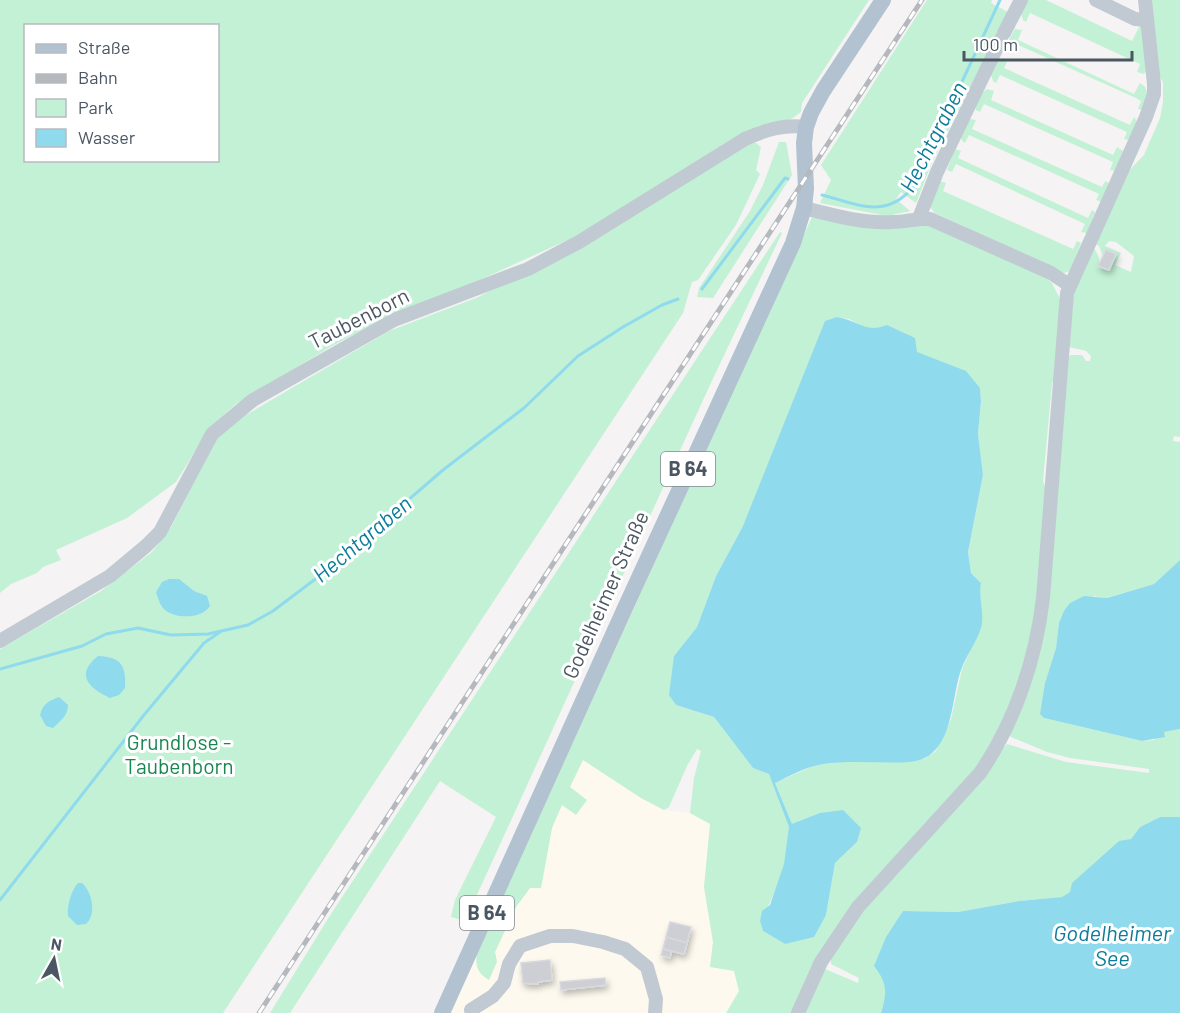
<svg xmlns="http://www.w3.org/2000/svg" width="1180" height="1013" viewBox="0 0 1180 1013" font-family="Barlow,sans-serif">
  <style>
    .commercial { fill: #fdf9ef }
    .green { fill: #c3f1d5; fill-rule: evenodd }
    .water { fill: #90daee }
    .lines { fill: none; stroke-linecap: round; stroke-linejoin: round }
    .stream { stroke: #90daee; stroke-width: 3 }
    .building { fill: #cdcfd5; stroke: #d7d9de; stroke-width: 1.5; filter: url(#shadow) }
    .minor { stroke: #c1cad2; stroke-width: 14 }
    .major { stroke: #b3c2d1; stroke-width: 16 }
    .rail-casing { stroke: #b5b8bd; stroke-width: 5 }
    .rail { stroke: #fff; stroke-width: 3; stroke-dasharray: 9; stroke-linecap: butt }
    .labels { text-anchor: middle; stroke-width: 6; stroke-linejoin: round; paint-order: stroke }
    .shield { fill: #fff; stroke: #808990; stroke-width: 1.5 }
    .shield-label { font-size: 20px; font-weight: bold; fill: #4a5661 }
    .street-label { font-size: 21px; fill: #4a5661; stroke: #fff }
    .park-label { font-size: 21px; fill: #17864f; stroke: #fff }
    .water-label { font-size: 22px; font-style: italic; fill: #0c7c9b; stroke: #fff }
  </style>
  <defs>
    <filter id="shadow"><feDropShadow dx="2" dy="4" stdDeviation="3" flood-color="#0004"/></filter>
  </defs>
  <rect width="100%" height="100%" fill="#f5f3f3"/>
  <path class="commercial" d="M583 760 641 798 664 810 690 813 711 824 704 887 713 942 710 966 734 971 739 991 726 1013H450L477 953 497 962 495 952 516 907 530 888 541 889 552 828 562 805 576 814 570 787Z"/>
  <g class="green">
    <path d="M0 0H869L802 103 801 112 790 120 758 126 724 149 572 238 451 293 388 317 332 346 236 404 210 427 176 482 127 518 56 550 61 560 43 567 37 573 11 584 0 593ZM26 26H218V160H26Z"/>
    <path d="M927 0H992L991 3 1008 12 931 165 916 203 901 192 896 199 910 211 887 216 820 203 831 180 821 165Z"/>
    <path d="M1028 0H1046L1132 41 1140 25 1143 28 1147 71 1143 74 1137 72 1140 64 1030 13 1026 22 1023 20 1021 13Z"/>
    <path d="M1149 0H1180V437L1174 436 1173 441 1180 442V560L1154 584 1106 598 1094 596 1059 623 1056 648 1045 683 1044 718 1142 741 1154 740 1164 732 1180 729V817H1160L1140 827 1131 839 1070 892 1062 897 1019 901 958 912 903 911 882 975 887 992 881 1013H802L825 969 858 983 859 978 831 964V956L860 912 1007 744 1066 762 1149 773V769L1070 758 1047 752 1011 737 1008 734 1035 664 1068 357 1071 355H1082L1086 361H1090L1091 356 1086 351 1069 347 1073 293 1092 247C1097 250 1101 261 1099 266L1109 270 1116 254 1106 250 1103 256 1099 246 1094 243 1123 177 1144 155 1160 118 1163 102V82L1158 74ZM1109 241 1116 242 1134 256 1131 272 1115 265 1121 253 1105 246Z"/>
    <path d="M1015 29 1022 30 1018 40 1134 94 1140 83 1145 87 1148 94 1143 110 1138 109 1141 101 1136 98 1016 44 1011 52 1006 45Z"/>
    <path d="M1004 58 1008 60 1004 68 1130 125 1134 117 1135 118 1137 124 1128 140 1124 139 1127 132 1000 75 996 83 993 81 991 75 997 61Z"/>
    <path d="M987 89 994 91 991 100 1113 155 1117 147 1123 151 1115 171 1110 170 1113 162 984 104 980 112 976 110C975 104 981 92 987 89Z"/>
    <path d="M969 119 976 120 972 129 1102 187 1105 181 1109 183 1102 202 1096 200 1099 194 969 135 965 143 962 141 961 137Z"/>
    <path d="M753 141 761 147 756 170 760 174 736 225 698 280 692 282 683 313 223 1013H0V649L101 591 152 552 171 527 218 436 241 418 389 331 476 298 590 241Z"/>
    <path d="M779 142H786L792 175 713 298 697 297 699 288 750 211 763 185Z"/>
    <path d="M955 149 961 151 958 158 1088 218 1092 210 1095 212 1087 233 1081 232 1085 224 956 164 952 172 947 170Z"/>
    <path d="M940 181 946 183 943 191 1073 249 1077 241 1081 243 1070 271 1064 273 935 213 930 207Z"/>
    <path d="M812 217 925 222 1040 273 1052 283 1062 303 1057 377 1052 383 1043 481 1047 492 1037 622 1019 684 984 761 909 842 793 1013H726L739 991 734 971 710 967 713 942 704 887 710 824 690 813 694 778 701 751 697 749 687 766 669 807 664 810 641 798 583 760 570 787 587 800 576 815 562 805 552 828 541 888H530L516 907 495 952 497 962 489 980C477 973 475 966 477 953ZM837 317 849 319 866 328 916 343V352L980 388 981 401 978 434 983 475 968 552 971 573 981 583 979 592 981 626 962 669 951 719 936 751 924 759 848 761 815 765 775 783 792 824 857 842 835 863 826 915 785 944 763 931 760 921C774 898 792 855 789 827 787 811 775 789 769 774L753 768 714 717 676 705 674 656 697 627 716 576 743 526Z"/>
    <path d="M780 232 782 233 709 387 465 921 451 917 455 900 496 817 440 781 290 1013H270L329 917Z"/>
  </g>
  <g class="water">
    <path d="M837 317C858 320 865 334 887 325L915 338 917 352 966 371 980 388 981 401 978 434 983 475 968 552 971 573 981 583C978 597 985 615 981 628 976 643 966 656 961 670 950 702 954 759 909 762 878 764 848 759 818 765 803 768 788 777 775 783L792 824 820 813 843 810 861 828 857 842 835 863 826 915 814 937 785 944 763 931 760 921 762 911 770 905 784 864 789 827 769 774 753 768 714 717 676 705 669 695 674 656 697 627 716 576 743 526 825 321Z"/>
    <path d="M1180 560V729L1164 732 1165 737 1142 741 1044 718 1040 714 1045 683 1056 648 1059 623 1064 611 1070 603 1084 596 1107 598 1154 584Z"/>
    <path d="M169 579H179L194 591 207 596 210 606C202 619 176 619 165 610 160 606 158 598 156 592L162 582Z"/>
    <path d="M98 656C122 657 126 666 125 688L119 695 110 698C88 688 75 674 98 656Z"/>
    <path d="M59 697 68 705C68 716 60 721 53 728L46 726 40 715C43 704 48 701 59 697Z"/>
    <path d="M1160 817H1180V1013H881C887 992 888 984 874 966L886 937 903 911 958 912 1019 901 1062 897 1070 892 1072 883 1119 841 1131 839 1140 827Z"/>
    <path d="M78 883H82C92 892 97 914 86 924L77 925 68 916C67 905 71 891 78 883Z"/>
  </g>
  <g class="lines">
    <g class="stream">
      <path d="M822 195C857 204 886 220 913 187L1000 0"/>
      <path d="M702 289 785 178 788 179"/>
      <path d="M0 669 82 646 106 634 138 628 171 635 208 634 248 625 273 611 326 571 443 470 524 408 578 356 623 327 662 305 678 299"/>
      <path d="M0 900 144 715 204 643 220 632"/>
    </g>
  </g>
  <g class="building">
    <path d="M1106 250 1116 254 1109 270 1098 266Z"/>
    <path d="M670 922 691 927 687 943 666 937Z"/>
    <path d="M666 937 687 943 684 954 663 949Z"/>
    <path d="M663 949 671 951 670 958 661 955Z"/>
    <path d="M550 960 552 980 538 982V984L523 983 521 963Z"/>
    <path d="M605 978 606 985 561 990 560 982Z"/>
  </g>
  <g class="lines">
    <g class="minor">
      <path d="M1096 0 1135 19 1147 20"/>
      <path d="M1004 33 1021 0"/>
      <path d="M804 208C832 215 864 224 893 222 906 222 917 218 930 219L1051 273 1069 285"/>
      <path d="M919 218 937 172 1001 39"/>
      <path d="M0 641 110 576 146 546 160 532 212 434 253 400 394 320 528 269 579 242 745 139C765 130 784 124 806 127"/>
      <path d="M471 1010 493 996 504 983 509 964 520 946 550 936H573L603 942 625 949 647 967 656 999 655 1013"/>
      <path d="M798 1013 821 962 858 907 980 773C1015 722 1036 659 1043 598L1067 293 1146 117 1154 94V84L1145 0"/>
    </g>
    <path class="major" d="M442 1013 625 608 793 243 804 208 806 189 804 143 806 127 811 113 823 91 883 0"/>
    <defs>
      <path id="rail" d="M259 1013 922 0"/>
    </defs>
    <use href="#rail" class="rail-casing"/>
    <use href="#rail" class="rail"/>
  </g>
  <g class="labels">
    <g class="shield">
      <rect x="661" y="452" width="54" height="34" rx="4.5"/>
      <rect x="460" y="896" width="54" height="34" rx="4.5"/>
    </g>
    <g class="shield-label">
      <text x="688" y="476">B 64</text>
      <text x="487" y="920">B 64</text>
    </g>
    <g class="street-label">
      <text transform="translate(359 319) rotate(-27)" y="7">Taubenborn</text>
      <text transform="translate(606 595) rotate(-66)" y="7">Godelheimer Straße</text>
    </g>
    <g class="park-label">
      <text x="179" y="750">Grundlose -<tspan x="179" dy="24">Taubenborn</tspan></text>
    </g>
    <g class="water-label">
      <text transform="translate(933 137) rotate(-63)" y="8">Hechtgraben</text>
      <text transform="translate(362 539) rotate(-40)" y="8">Hechtgraben</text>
      <text x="1112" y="941">Godelheimer<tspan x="1112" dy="25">See</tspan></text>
    </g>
  </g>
  <rect x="24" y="24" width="195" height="138" fill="#ffffff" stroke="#b7bbc0" stroke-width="1.5"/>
  <rect x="36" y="44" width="30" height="9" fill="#b3c2d1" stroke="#b7bbc0" stroke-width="1.5"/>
  <text x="78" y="54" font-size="18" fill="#4a5661">Straße</text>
  <rect x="36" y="74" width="30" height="9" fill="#b5b8bd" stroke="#b7bbc0" stroke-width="1.5"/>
  <text x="78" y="84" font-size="18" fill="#4a5661">Bahn</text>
  <rect x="36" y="99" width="30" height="18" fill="#c3f1d5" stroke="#b7bbc0" stroke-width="1.5"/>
  <text x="78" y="114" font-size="18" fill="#4a5661">Park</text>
  <rect x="36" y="129" width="30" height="18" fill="#90daee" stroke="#b7bbc0" stroke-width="1.5"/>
  <text x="78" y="144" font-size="18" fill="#4a5661">Wasser</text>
  <g transform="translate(54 959) rotate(9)" stroke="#ffffff" stroke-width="4.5" paint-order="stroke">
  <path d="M0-4.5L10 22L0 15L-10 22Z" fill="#4a5661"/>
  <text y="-9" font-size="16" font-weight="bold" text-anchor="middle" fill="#4a5661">N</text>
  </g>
  <path d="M964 51v9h168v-9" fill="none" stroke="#4a5661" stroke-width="3"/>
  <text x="973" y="51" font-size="18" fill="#4a5661" stroke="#ffffff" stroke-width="4.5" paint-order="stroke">100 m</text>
</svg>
